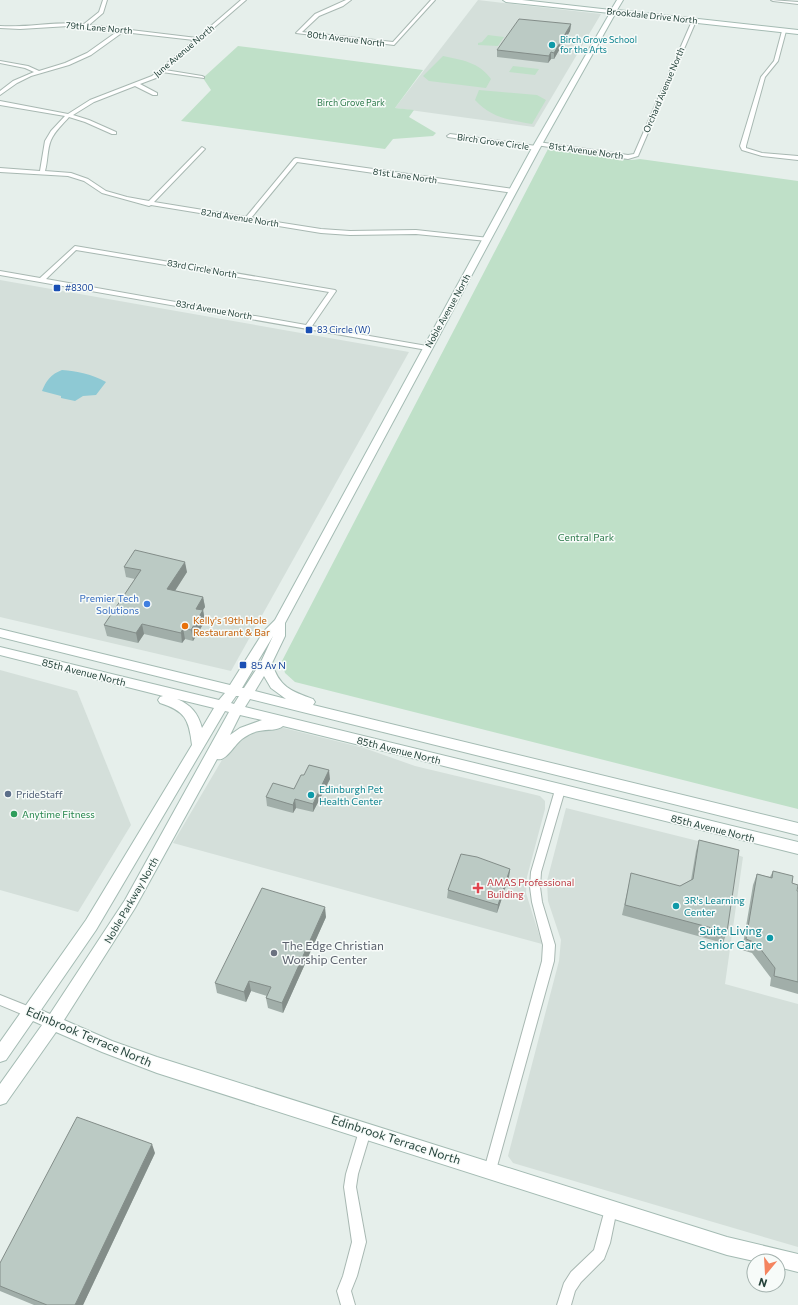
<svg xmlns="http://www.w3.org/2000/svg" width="798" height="1305" viewBox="0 0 798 1305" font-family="Commissioner,sans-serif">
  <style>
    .built { fill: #d4dfda }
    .green { fill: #bfe0c8 }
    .water { fill: #8ec9d4 }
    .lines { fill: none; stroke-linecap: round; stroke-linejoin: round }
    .street-casing { stroke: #a8b8b2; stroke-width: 2 }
    .secondary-casing { stroke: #a4bbb3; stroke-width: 2 }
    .street { fill: #fff; fill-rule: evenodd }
    .secondary { fill: #fff; fill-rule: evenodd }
    .wall { fill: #a1aea9 }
    .shaded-wall { fill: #838d89 }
    .building { fill: #bbcac4; stroke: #838d89 }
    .culture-dot { fill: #0f9aa8; stroke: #f7fbf9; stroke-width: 1.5 }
    .transit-dot { fill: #1a4fb4; stroke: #f7fbf9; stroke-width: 1.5 }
    .shop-dot { fill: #3f7fe0; stroke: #f7fbf9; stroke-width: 1.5 }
    .food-dot { fill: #e8710a; stroke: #f7fbf9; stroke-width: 1.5 }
    .service-dot { fill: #5c6f8a; stroke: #f7fbf9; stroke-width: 1.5 }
    .leisure-dot { fill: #2e9e5b; stroke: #f7fbf9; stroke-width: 1.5 }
    .health-dot { fill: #e0444e; stroke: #f7fbf9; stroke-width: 1.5 }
    .worship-dot { fill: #6b7280; stroke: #f7fbf9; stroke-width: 1.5 }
    .labels { text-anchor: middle; stroke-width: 3; stroke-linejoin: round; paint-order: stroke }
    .far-street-label { font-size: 9px; fill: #24423a; stroke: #f7fbf9 }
    .far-culture-label { font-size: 9px; fill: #0d838f; stroke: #f7fbf9; text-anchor: start }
    .far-park-label { font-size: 9px; fill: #2d7a4b; stroke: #f7fbf9 }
    .far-transit-label { font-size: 9px; fill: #164399; stroke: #f7fbf9; text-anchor: start }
    .park-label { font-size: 10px; fill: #2d7a4b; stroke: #f7fbf9 }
    .shop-label { font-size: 10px; fill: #366cbe; stroke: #f7fbf9; text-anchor: end }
    .food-label { font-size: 10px; fill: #c56008; stroke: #f7fbf9; text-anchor: start }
    .transit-label { font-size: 10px; fill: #164399; stroke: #f7fbf9; text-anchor: start }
    .street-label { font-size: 10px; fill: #24423a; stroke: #f7fbf9 }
    .culture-label { font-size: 10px; fill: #0d838f; stroke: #f7fbf9; text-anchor: start }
    .service-label { font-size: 10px; fill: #4e5e75; stroke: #f7fbf9; text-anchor: start }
    .leisure-label { font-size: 10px; fill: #27864d; stroke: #f7fbf9; text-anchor: start }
    .health-label { font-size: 10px; fill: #be3a42; stroke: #f7fbf9; text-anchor: start }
    .near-culture-label { font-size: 12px; fill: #0d838f; stroke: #f7fbf9; text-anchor: end }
    .near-worship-label { font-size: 12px; fill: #5b616d; stroke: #f7fbf9; text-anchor: start }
    .near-street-label { font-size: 12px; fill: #24423a; stroke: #f7fbf9 }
  </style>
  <rect width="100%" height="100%" fill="#e6efeb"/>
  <g class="built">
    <path d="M478 0 601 14 534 127 395 108Z"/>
    <path d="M0 280 409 352 231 671 0 617Z"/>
    <path d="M0 670 77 691 131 825 78 912 0 890Z"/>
    <path d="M280 727 364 748 415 766 540 796 545 801V809L527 877 526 893 542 944 173 843 229 748 247 735 263 730Z"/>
    <path d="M566 808 702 842 743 857 725 984 798 1004V1247L513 1163 508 1156 559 961 561 940 548 901 547 881Z"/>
  </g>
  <g class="green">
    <path d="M488 35 504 37 498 46 478 45V43L482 42Z"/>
    <path d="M238 46 423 70 395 108 414 110 409 117 436 133 433 136 393 139 385 149 181 121 211 90 203 78Z"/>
    <path d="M443 56C462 60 479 62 491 79L486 88 429 81 423 76Z"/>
    <path d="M513 66 539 69 535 75 509 72Z"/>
    <path d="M479 90 537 95 546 100 532 124C510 120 491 118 475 100Z"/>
    <path d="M548 149 632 160 640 159 798 181V809L295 682 285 673 282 661Z"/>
  </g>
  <path class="water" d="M62 370C77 371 92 374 106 382L96 395 83 396 75 401 61 398V396L42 391C46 381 51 374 62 370Z"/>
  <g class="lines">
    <defs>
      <g id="street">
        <path d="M103 0H107L103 13 89 25 197 38 241 0H246L165 70 202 76 204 77V78L162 72 156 78 140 84 157 93V95H153L135 86 94 102 73 115 89 120 116 132V134H112L85 122 69 117C63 124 55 131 51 140 47 149 48 161 45 171L71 173 88 179 106 191 127 197 149 201 202 147 205 149 204 150 154 202 246 217 294 159 296 158 513 189 516 191 513 193 297 162 251 218 321 229 350 231 416 230 489 238V240L487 241 416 234 350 235 321 233 151 205 149 206 102 193 84 181 68 176 0 172V168L40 171 45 141 51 131 65 116 0 105V101L68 114 90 100 152 76 194 40 123 32 91 55 69 65 31 76 17 83 0 95V91L13 81 34 72 25 68 0 63V61L28 66 39 71 65 63 87 53 118 31 69 26 20 29 0 28V26C28 28 56 21 84 24L99 12Z"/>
        <path d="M346 0H351L343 6 319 16 302 32 393 42 431 0H435L394 45 296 33 315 14Z"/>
        <path d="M771 0 798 2V4L773 1Z"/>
        <path d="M694 20 696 21 638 156 628 159 536 145 535 144 538 142 628 155 634 154 692 21Z"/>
        <path d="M784 30 786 31 778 61 765 77 746 146V148L762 153 798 156V160L762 156 742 150 740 146 761 77 774 61 782 31Z"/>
        <path d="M450 134 536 146 539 148 536 150 448 137 447 136Z"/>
        <path d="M75 246 335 290 336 291 312 326 427 346 430 348 427 350 0 275V271L40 278ZM76 250 329 292 306 325 46 279Z"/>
        <path d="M560 786 564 787 565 790 541 872 540 887 542 902 555 945 554 961 496 1170 494 1174 490 1176 486 1174 484 1170 542 961 543 945 532 902 530 887 531 872 555 790 556 787Z"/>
        <path d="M0 995 35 1009 37 1013 35 1017 31 1018 0 1005Z"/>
        <path d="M365 1125 369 1127 371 1131 358 1174 356 1187 366 1242 357 1276 351 1291 355 1305H341L337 1291 343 1276 352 1242 344 1187 346 1174 359 1131 361 1127Z"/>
        <path d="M611 1203 616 1204 617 1209 610 1243 604 1259 581 1282 575 1291 571 1305H557L564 1283 571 1272 594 1250 605 1209 606 1204Z"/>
      </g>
      <path id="secondary" d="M503 0H522L611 10 617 0H623L617 10 798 30V34L615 14 540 148 285 623V636L272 663C279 687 291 691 313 699L315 702 313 705 798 823V835L250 699 245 707 798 842V854L283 726C278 731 267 729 259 731 253 732 247 735 242 739 234 745 226 762 217 759L135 908 64 1020 112 1041 157 1057 727 1237 798 1254V1272L778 1267V1261H754L727 1255 157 1073 102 1052 56 1032 6 1103 0 1105V1084L42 1025 33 1021 6 1060 0 1062V1042L86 920 192 745C189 719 185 711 160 703L158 700 160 697 163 696 0 655V647L219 700 225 693 0 637V629L230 685 264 631 275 620 532 148 610 13 506 2ZM273 636 261 662 244 688H242ZM264 676 271 688 286 699 255 691ZM236 696H239L234 704 231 703ZM177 699 214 708 202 728C198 713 191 705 177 699ZM225 711 229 712 125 900 50 1014 41 1010 96 930ZM240 715 262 720 240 728 230 735Z"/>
    </defs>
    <use href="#street" class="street-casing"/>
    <use href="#secondary" class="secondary-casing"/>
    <use href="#street" class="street"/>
    <use href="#secondary" class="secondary"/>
  </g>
  <g class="wall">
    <path d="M571 24 570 31 554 59H551L548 63 497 57V50Z"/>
    <path d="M124 567 187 572 175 591 203 597 205 607 203 610 205 621 193 641 185 639 182 643 144 634 138 643 107 636 104 625 135 579 126 577Z"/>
    <path d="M304 775 330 779 313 812 296 808 293 813 267 806 266 797 294 789Z"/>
    <path d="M699 840 727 932 723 943 622 915 629 884 680 886 691 880 696 851Z"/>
    <path d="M510 869 509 877 497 913 447 898 448 890Z"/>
    <path d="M773 871 792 883 797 891H798V994L770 986 771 978 752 953 742 950 753 885 757 874 770 877Z"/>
    <path d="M326 917 283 1013 268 1008 266 998 267 996 251 991 246 1002 217 993 215 983Z"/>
    <path d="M155 1153 83 1305H34L0 1291V1263Z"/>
  </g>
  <g class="shaded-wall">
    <path d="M571 24 570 31 554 59V53Z"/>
    <path d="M551 52V59L548 63 549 56Z"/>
    <path d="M185 562 187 572 169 600 167 589Z"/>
    <path d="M203 597 205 607 203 610 205 621 193 641 191 630 196 609Z"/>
    <path d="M142 624 144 634 138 643 136 633Z"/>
    <path d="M183 628 185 639 182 643 181 633Z"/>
    <path d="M329 770 330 779 313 812V804Z"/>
    <path d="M295 799 296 808 293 813V805Z"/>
    <path d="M510 869 509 877 497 913 498 905Z"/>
    <path d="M325 907 326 917 283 1013 282 1003Z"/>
    <path d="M249 981 251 991 246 1002 244 992Z"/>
    <path d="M152 1144 155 1153 83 1305H75Z"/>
  </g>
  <g class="building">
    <path d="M519 19 571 24 554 53 551 52 549 56 497 50Z"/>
    <path d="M135 550 185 562 167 589 203 597 196 609 203 610 191 630 183 628 181 633 142 624 136 633 104 625 141 570 124 567Z"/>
    <path d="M309 765 329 770 313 804 295 799 293 805 266 797 273 783 294 789 301 775H304Z"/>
    <path d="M699 840 739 850 727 932 625 905 631 873 680 886 693 879Z"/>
    <path d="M461 854 477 857 510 869 498 905 448 890Z"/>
    <path d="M773 871 793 876 792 883 798 885 797 891H798V982L774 976 775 968 756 943 746 939 757 874 772 878Z"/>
    <path d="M262 888 325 907 282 1003 266 998 271 987 249 981 244 992 215 983Z"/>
    <path d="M77 1117 152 1144 75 1305H47L0 1286V1263Z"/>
  </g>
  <g class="culture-dot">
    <circle cx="552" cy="45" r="4"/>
    <circle cx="311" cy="795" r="4"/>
    <circle cx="676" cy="906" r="4"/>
    <circle cx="770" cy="938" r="4"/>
  </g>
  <g class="transit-dot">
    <rect x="53" y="284" width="8" height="8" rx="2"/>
    <rect x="305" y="326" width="8" height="8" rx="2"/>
    <rect x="239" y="661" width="8" height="8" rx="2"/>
  </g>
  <circle class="shop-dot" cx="147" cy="604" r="4"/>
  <circle class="food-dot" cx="185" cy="626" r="4"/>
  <circle class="service-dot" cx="8" cy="794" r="4"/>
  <circle class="leisure-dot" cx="14" cy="814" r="4"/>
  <path class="health-dot" d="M476 882h4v4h4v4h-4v4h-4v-4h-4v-4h4z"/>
  <circle class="worship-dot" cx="274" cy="953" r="4"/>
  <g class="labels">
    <g class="far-street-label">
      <text transform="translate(652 16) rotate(6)" y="3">Brookdale Drive North</text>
      <text transform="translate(99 28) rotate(5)" y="3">79th Lane North</text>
      <text transform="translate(346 39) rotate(7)" y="3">80th Avenue North</text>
      <text transform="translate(184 51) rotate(-40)" y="3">June Avenue North</text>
      <text transform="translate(664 90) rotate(-67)" y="3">Orchard Avenue North</text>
      <text transform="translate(493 142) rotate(8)" y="3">Birch Grove Circle</text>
      <text transform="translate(586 151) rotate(8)" y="3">81st Avenue North</text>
      <text transform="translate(405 176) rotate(8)" y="3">81st Lane North</text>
      <text transform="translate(240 218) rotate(9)" y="3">82nd Avenue North</text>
      <text transform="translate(202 269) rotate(10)" y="3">83rd Circle North</text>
      <text transform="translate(214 310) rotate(10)" y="3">83rd Avenue North</text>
      <text transform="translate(448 311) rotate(-61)" y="3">Noble Avenue North</text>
    </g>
    <g class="far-culture-label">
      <text x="560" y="43">Birch Grove School<tspan x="560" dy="10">for the Arts</tspan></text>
    </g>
    <g class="far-park-label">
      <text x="351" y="106">Birch Grove Park</text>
    </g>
    <g class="far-transit-label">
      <text x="65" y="291">#8300</text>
      <text x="317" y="333">83 Circle (W)</text>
    </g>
    <g class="park-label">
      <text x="586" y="541">Central Park</text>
    </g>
    <g class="shop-label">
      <text x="139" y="602">Premier Tech<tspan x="139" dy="12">Solutions</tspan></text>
    </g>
    <g class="food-label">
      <text x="193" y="624">Kelly's 19th Hole<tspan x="193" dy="12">Restaurant &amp; Bar</tspan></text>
    </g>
    <g class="transit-label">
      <text x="251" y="669">85 Av N</text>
    </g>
    <g class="street-label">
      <text transform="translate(84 672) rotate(14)" y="4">85th Avenue North</text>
      <text transform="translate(399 750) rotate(14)" y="4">85th Avenue North</text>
      <text transform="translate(713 828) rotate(14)" y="4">85th Avenue North</text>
      <text transform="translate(131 900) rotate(-60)" y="4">Noble Parkway North</text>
    </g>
    <g class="culture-label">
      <text x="319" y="793">Edinburgh Pet<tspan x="319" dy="12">Health Center</tspan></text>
      <text x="684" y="904">3R's Learning<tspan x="684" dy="12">Center</tspan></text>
    </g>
    <g class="service-label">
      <text x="16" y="798">PrideStaff</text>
    </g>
    <g class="leisure-label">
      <text x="22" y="818">Anytime Fitness</text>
    </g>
    <g class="health-label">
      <text x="487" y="886">AMAS Professional<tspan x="487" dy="12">Building</tspan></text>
    </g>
    <g class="near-culture-label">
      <text x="762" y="935">Suite Living<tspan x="762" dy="14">Senior Care</tspan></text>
    </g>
    <g class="near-worship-label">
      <text x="282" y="950">The Edge Christian<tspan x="282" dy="14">Worship Center</tspan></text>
    </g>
    <g class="near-street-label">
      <text transform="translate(89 1037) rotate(23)" y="4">Edinbrook Terrace North</text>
      <text transform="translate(396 1140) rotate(18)" y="4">Edinbrook Terrace North</text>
    </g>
  </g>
  <g transform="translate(766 1273) rotate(198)"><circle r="19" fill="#f7fbf9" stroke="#a3b1ad"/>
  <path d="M0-3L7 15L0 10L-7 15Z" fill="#f4845f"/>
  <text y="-6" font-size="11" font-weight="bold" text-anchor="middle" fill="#24423a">N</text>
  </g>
</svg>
